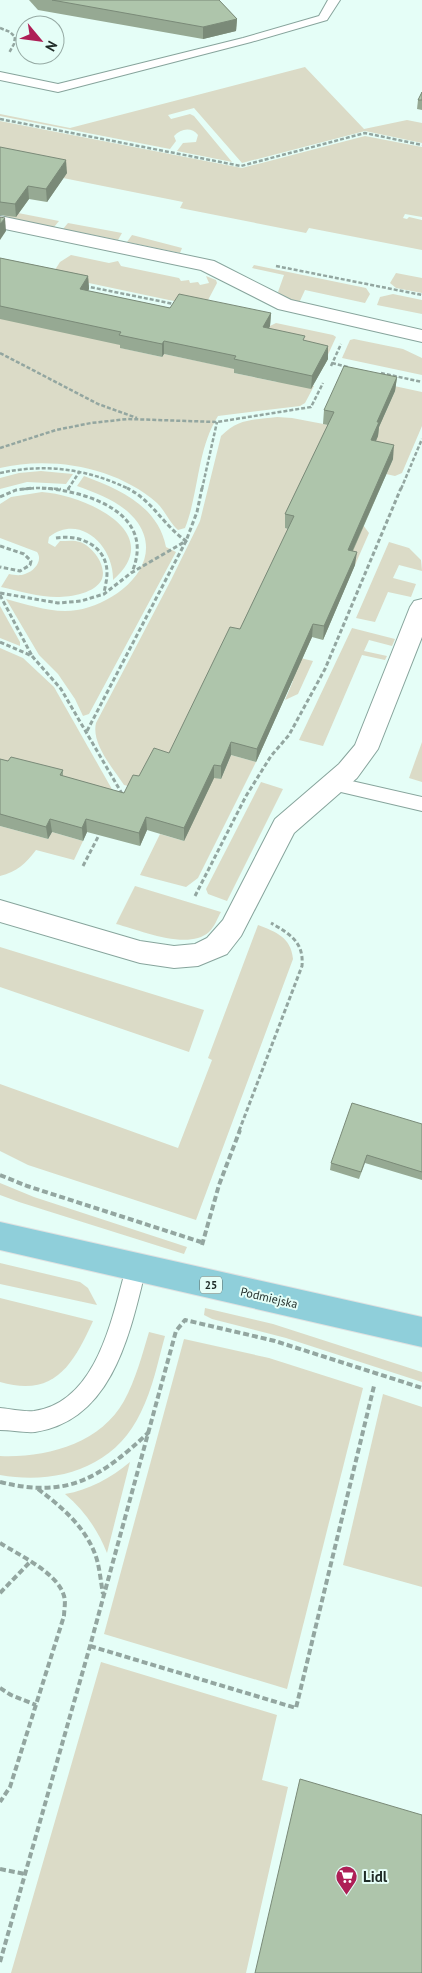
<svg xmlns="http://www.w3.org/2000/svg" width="422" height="1973" viewBox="0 0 422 1973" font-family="'PT Sans',sans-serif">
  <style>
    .green { fill: #dbdbc7 }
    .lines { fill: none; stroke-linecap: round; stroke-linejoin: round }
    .service-casing { stroke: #87a49c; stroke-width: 2 }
    .minor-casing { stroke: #87a49c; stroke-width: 2 }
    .primary-casing { stroke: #e0e1e1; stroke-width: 2 }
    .path-far2 { stroke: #93a6a0; stroke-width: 2.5; stroke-dasharray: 4 2; stroke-linecap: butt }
    .path-far1 { stroke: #93a6a0; stroke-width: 3; stroke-dasharray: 4.5 2.5; stroke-linecap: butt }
    .path { stroke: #93a6a0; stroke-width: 4; stroke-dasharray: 6 3; stroke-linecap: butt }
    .service { fill: #fff; fill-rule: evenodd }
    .minor { fill: #fff; fill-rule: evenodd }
    .primary { fill: #8fcfda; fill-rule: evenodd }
    .wall { fill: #96a993 }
    .shaded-wall { fill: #7a8a78 }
    .building { fill: #aec5ab; stroke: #7a8a78 }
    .labels { text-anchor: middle; stroke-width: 4; stroke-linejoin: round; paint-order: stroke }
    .shield { fill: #e5fef7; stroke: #5a6a65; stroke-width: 1 }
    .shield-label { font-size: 11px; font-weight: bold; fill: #1f2b27 }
    .street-label { font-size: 12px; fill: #1f2b27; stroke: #e5fef7 }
    .near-poi-label { font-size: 15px; font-weight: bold; fill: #1f2b27; stroke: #e5fef7; text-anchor: start }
  </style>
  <rect width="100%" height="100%" fill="#e5fef7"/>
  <g class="green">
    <path d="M305 67 364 129 407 120 422 123V143L365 131 242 163 194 108 168 115 171 119 190 114 194 116 232 162 177 151 183 143 196 142 198 135C192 127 181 128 174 136L176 141 170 149 0 116V114L70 128Z"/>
    <path d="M0 121 242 168 365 136 422 147V217L405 214 403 218 407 219 409 217 422 220V250L309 228 306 233 180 208 183 202 63 178 66 173 0 160Z"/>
    <path d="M8 211 59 221 54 227 3 217Z"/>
    <path d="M68 223 122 233 118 240 63 229Z"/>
    <path d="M132 235 182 248 180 253 127 242Z"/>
    <path d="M71 255 109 263 118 261 121 266 179 278 181 281 189 280 190 283 198 282 200 285 209 283 206 276 216 280 217 283 207 302 202 307 84 282 53 273 60 262Z"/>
    <path d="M254 265 366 288 370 294 365 303 305 290 299 303C291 301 283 299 278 292L284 275 252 268Z"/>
    <path d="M396 273 422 278V293L396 288 390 283Z"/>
    <path d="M393 294 422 300V314L377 305 380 297Z"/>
    <path d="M0 314 122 345 121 348 162 357 164 354 236 369 234 373 277 382 279 379 314 386 305 403 300 406 218 416C197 449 199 493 185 528L178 530C170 523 165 511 157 503 116 467 52 456 0 468Z"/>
    <path d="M276 323 333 335 336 337 326 359 263 340 270 326Z"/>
    <path d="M354 339 403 349 422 358V375L342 358 350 340Z"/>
    <path d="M371 381 422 392V426L402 473 395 476 386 474 393 459 370 454 378 418H383L395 391Z"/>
    <path d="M277 417 292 418 334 426 285 528 293 530 170 766 140 789 124 785C113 768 91 744 96 723L171 580 200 521 221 436C239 418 254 420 277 417Z"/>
    <path d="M41 471 73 474 66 484 27 482 0 489V478L19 473Z"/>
    <path d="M84 476C119 489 158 506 166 547L176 552 89 714 83 716 75 699 58 674 39 655 6 599C29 605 54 614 77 610 115 604 166 565 138 523 124 503 99 494 77 486Z"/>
    <path d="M42 492C84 495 168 532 113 580 114 546 80 513 49 537L48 543 55 547 60 541C67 541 74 540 80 542 92 546 107 565 102 579 96 593 71 597 57 597 39 597 19 591 1 587L9 574C14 575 20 576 25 574 35 571 43 560 37 552L0 538V504L11 497Z"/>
    <path d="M363 525 369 533 355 565 339 541Z"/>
    <path d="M389 542 409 548 421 560 422 571 399 565 393 578 416 584 411 597 388 592 375 622 356 618Z"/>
    <path d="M0 606 20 642V646L0 638Z"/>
    <path d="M352 628 395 639 392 646 369 640 364 651 387 656 385 660 362 655 323 746 299 740Z"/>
    <path d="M0 648 23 658 54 687 113 791 0 772Z"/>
    <path d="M279 653 313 661 298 694 285 700 293 681 269 674Z"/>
    <path d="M422 742V782L409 778Z"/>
    <path d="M231 755 256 762 198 878 186 887 140 875 160 834 184 841 208 776 221 779Z"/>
    <path d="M261 782 283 789 227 901 208 894 206 889Z"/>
    <path d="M0 826 48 839 52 832 83 841 74 860 36 850C26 863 17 872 0 876Z"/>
    <path d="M135 886 221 912C217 919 215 926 209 932 188 951 140 930 116 924Z"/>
    <path d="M258 925C276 932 291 937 293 959L196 1220 28 1165 0 1151V1084L178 1148 212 1060 208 1058Z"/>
    <path d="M0 947 204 1010 189 1052 0 987Z"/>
    <path d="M0 1183 34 1197 187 1247 184 1254 19 1202 0 1195Z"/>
    <path d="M0 1263 80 1282 88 1288 97 1305 0 1284Z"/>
    <path d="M0 1298 93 1321C73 1365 54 1398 0 1382Z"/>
    <path d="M205 1308 273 1324 422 1372V1382L286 1338 212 1319 204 1315Z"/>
    <path d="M149 1332 165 1336C158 1361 153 1388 141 1412 115 1468 57 1485 0 1475V1456C46 1458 100 1444 124 1401 136 1379 142 1355 149 1332Z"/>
    <path d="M184 1339 269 1358 363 1388 287 1689 104 1634Z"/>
    <path d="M383 1394 422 1407V1587L343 1565Z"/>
    <path d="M130 1462 107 1553C98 1530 84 1510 65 1494 89 1490 111 1478 130 1462Z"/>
    <path d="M101 1662 277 1715 262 1780 288 1787 246 1973H11Z"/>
  </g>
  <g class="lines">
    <defs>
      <g id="service">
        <path d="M328 0H340L327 20 251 42 58 92 0 80V72L58 84 243 38 319 16Z"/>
        <path d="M334 777 422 797V811L328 789 325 784 328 779Z"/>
        <path d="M136 1258 143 1261 146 1268C130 1333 113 1420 35 1432 24 1433 11 1430 0 1430V1408C11 1409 24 1412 34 1411 97 1402 112 1318 126 1268L129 1261Z"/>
      </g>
      <g id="minor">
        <path d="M0 216 214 261 291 300 422 330V342L278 309 201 270 0 228Z"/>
        <path d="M422 599V637L378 749 357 778 294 833 241 936 227 954 198 966 174 968 140 963 0 922V900L140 941 174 946 195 944 207 938 223 920 275 819 339 764 355 745 410 607 414 601Z"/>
      </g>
      <path id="primary" d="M0 1222 422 1317V1347L0 1250Z"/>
    </defs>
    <use href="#service" class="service-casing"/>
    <use href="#minor" class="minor-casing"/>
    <use href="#primary" class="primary-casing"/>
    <g class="path-far2">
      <path d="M0 28 10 32 15 37 14 44 9 53"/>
      <path d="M0 119 241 166 365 133 422 145"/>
      <path d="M276 266 422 295"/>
      <path d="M85 286 174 304"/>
      <path d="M0 353 98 404 137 418"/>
      <path d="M332 363 348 367"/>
      <path d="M331 366 341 344"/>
      <path d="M381 373 422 382"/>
      <path d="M0 448 56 430 91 423 128 419 217 422 311 407 323 383"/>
      <path d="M0 473C46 463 87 469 129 489"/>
      <path d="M24 489 37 488 61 489"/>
      <path d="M68 489 80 471"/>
      <path d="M202 489 217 422"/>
      <path d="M401 489 422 439"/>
    </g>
    <g class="path-far1">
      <path d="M42 488C87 491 157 513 132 572"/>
      <path d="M68 490 69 488"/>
      <path d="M0 497 16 490 34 488"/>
      <path d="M56 538C80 534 107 546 107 573 107 580 105 587 104 593"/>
      <path d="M0 546 24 554 31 561 30 565 20 571 0 567"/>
      <path d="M0 593 58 603 81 601 104 594 131 573 186 541C163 525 153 501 127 488"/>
      <path d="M0 595 32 656"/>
      <path d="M0 642 32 656 61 689 121 792 120 795"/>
      <path d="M87 731 186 541 197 512 202 488"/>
      <path d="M83 866 99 835"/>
      <path d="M195 896 246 796 271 756 289 735 325 669 401 488"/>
      <path d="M239 1131 302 966C304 942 290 934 271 923"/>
    </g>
    <g class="path">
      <path d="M0 1175 27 1186 201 1242"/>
      <path d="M202 1245 219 1185 240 1130"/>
      <path d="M0 1482C68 1499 100 1478 149 1432"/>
      <path d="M38 1489C62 1507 88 1529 97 1560 100 1571 101 1583 103 1594"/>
      <path d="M0 1543C19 1555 58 1573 64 1596 66 1602 64 1610 64 1616L10 1787 0 1802"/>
      <path d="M0 1593 29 1563"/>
      <path d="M90 1646 296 1708 374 1386"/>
      <path d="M0 1688 11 1695 36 1705"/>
      <path d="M0 1869 25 1874"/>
      <path d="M0 1962 90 1646 176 1331 185 1320 275 1341 422 1388"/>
    </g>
    <use href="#service" class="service"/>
    <use href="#minor" class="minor"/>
    <use href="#primary" class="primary"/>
  </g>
  <g class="wall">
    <path d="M29 0H219L237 19 236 31 203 39 38 10Z"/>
    <path d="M422 92V110L417 109 418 100Z"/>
    <path d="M0 147 67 173 47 202 29 199 16 217 0 215Z"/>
    <path d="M0 258 88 276 89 289 88 291 170 308 271 313 270 326 269 328 304 341 328 359 311 389 234 373V369L164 354 162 357 120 348V345L0 319Z"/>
    <path d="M397 377 395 391 379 427 378 436 376 441 393 459 353 551 355 565 323 640 312 637 256 762 231 755 221 779 214 778 184 841 147 830 140 846 87 832 83 841 52 832 48 839 0 826V759L8 761 63 770V776L124 793 139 776 169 753 240 629 288 529 285 528V514L328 425 323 424 324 410Z"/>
    <path d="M422 1124V1180L365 1163 359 1179 330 1170 331 1163Z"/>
  </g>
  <g class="shaded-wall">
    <path d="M237 19 236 31 203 39V27Z"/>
    <path d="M66 160 67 173 47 202 46 189Z"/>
    <path d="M28 186 29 199 16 217 15 204Z"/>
    <path d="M5 218 6 231 0 240V224Z"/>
    <path d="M88 276 89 289 81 302 80 289Z"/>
    <path d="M271 313 270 326 263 340V327Z"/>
    <path d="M164 341V354L162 357V344Z"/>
    <path d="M328 346V359L311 389 312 376Z"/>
    <path d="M397 377 395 391 379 427 378 436 370 454 371 440 377 422Z"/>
    <path d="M394 445 393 459 347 563 348 550Z"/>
    <path d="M357 552 355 565 323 640 324 626Z"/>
    <path d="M313 624 312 637 256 762 257 749Z"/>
    <path d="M231 742V755L221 779V766Z"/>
    <path d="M214 765V778L184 841V828Z"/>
    <path d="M146 817 147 830 140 846 139 833Z"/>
    <path d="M50 819 52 832 48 839 46 827Z"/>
    <path d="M86 819 87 832 83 841 82 828Z"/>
  </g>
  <g class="building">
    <path d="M52 0H219L237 19 203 27Z"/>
    <path d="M422 92V100H418Z"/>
    <path d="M0 147 66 160 46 189 28 186 15 204 0 202Z"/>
    <path d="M0 217 5 218 0 224Z"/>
    <path d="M0 258 88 276 80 289 170 308 179 294 271 313 263 327 305 336 303 340 328 346 312 376 234 359 236 356 164 341 162 344 119 335 121 332 0 306Z"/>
    <path d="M344 366 397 377 377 422H379L371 440 394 445 348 550 357 552 324 626 313 624 257 749 231 742 221 766 214 765 184 828 146 817 139 833 86 819 82 828 50 819 46 827 0 814V759L8 761 11 757 63 770 60 775 124 793 133 775 139 776 154 748 169 753 230 627 240 629 294 516 285 514 334 412 324 410Z"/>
    <path d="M352 1103 422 1124V1172L367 1155 361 1172 331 1163Z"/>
    <path d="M300 1779 422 1815V1973H255Z"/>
  </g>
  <defs>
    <symbol id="supermarket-pin" viewBox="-11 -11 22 30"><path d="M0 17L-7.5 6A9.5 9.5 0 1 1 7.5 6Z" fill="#ae1f56" stroke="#e5fef7"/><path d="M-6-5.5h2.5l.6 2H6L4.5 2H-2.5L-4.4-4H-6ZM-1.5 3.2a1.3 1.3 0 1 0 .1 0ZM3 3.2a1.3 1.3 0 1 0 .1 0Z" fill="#fff"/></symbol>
  </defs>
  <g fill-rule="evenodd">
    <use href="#supermarket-pin" x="334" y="1864" width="25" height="34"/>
  </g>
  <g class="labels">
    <rect class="shield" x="200" y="1276.5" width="22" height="17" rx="4"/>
    <g class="shield-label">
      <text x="211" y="1289">25</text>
    </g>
    <g class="street-label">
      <text transform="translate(269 1298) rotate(13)" y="4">Podmiejska</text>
    </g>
    <g class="near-poi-label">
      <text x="363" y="1882">Lidl</text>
    </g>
  </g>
  <g transform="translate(40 40) rotate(119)"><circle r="24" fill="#e5fef7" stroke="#96aaa4"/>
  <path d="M0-4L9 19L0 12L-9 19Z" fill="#ae1f56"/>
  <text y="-8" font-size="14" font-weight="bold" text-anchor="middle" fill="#1f2b27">N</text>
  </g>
</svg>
